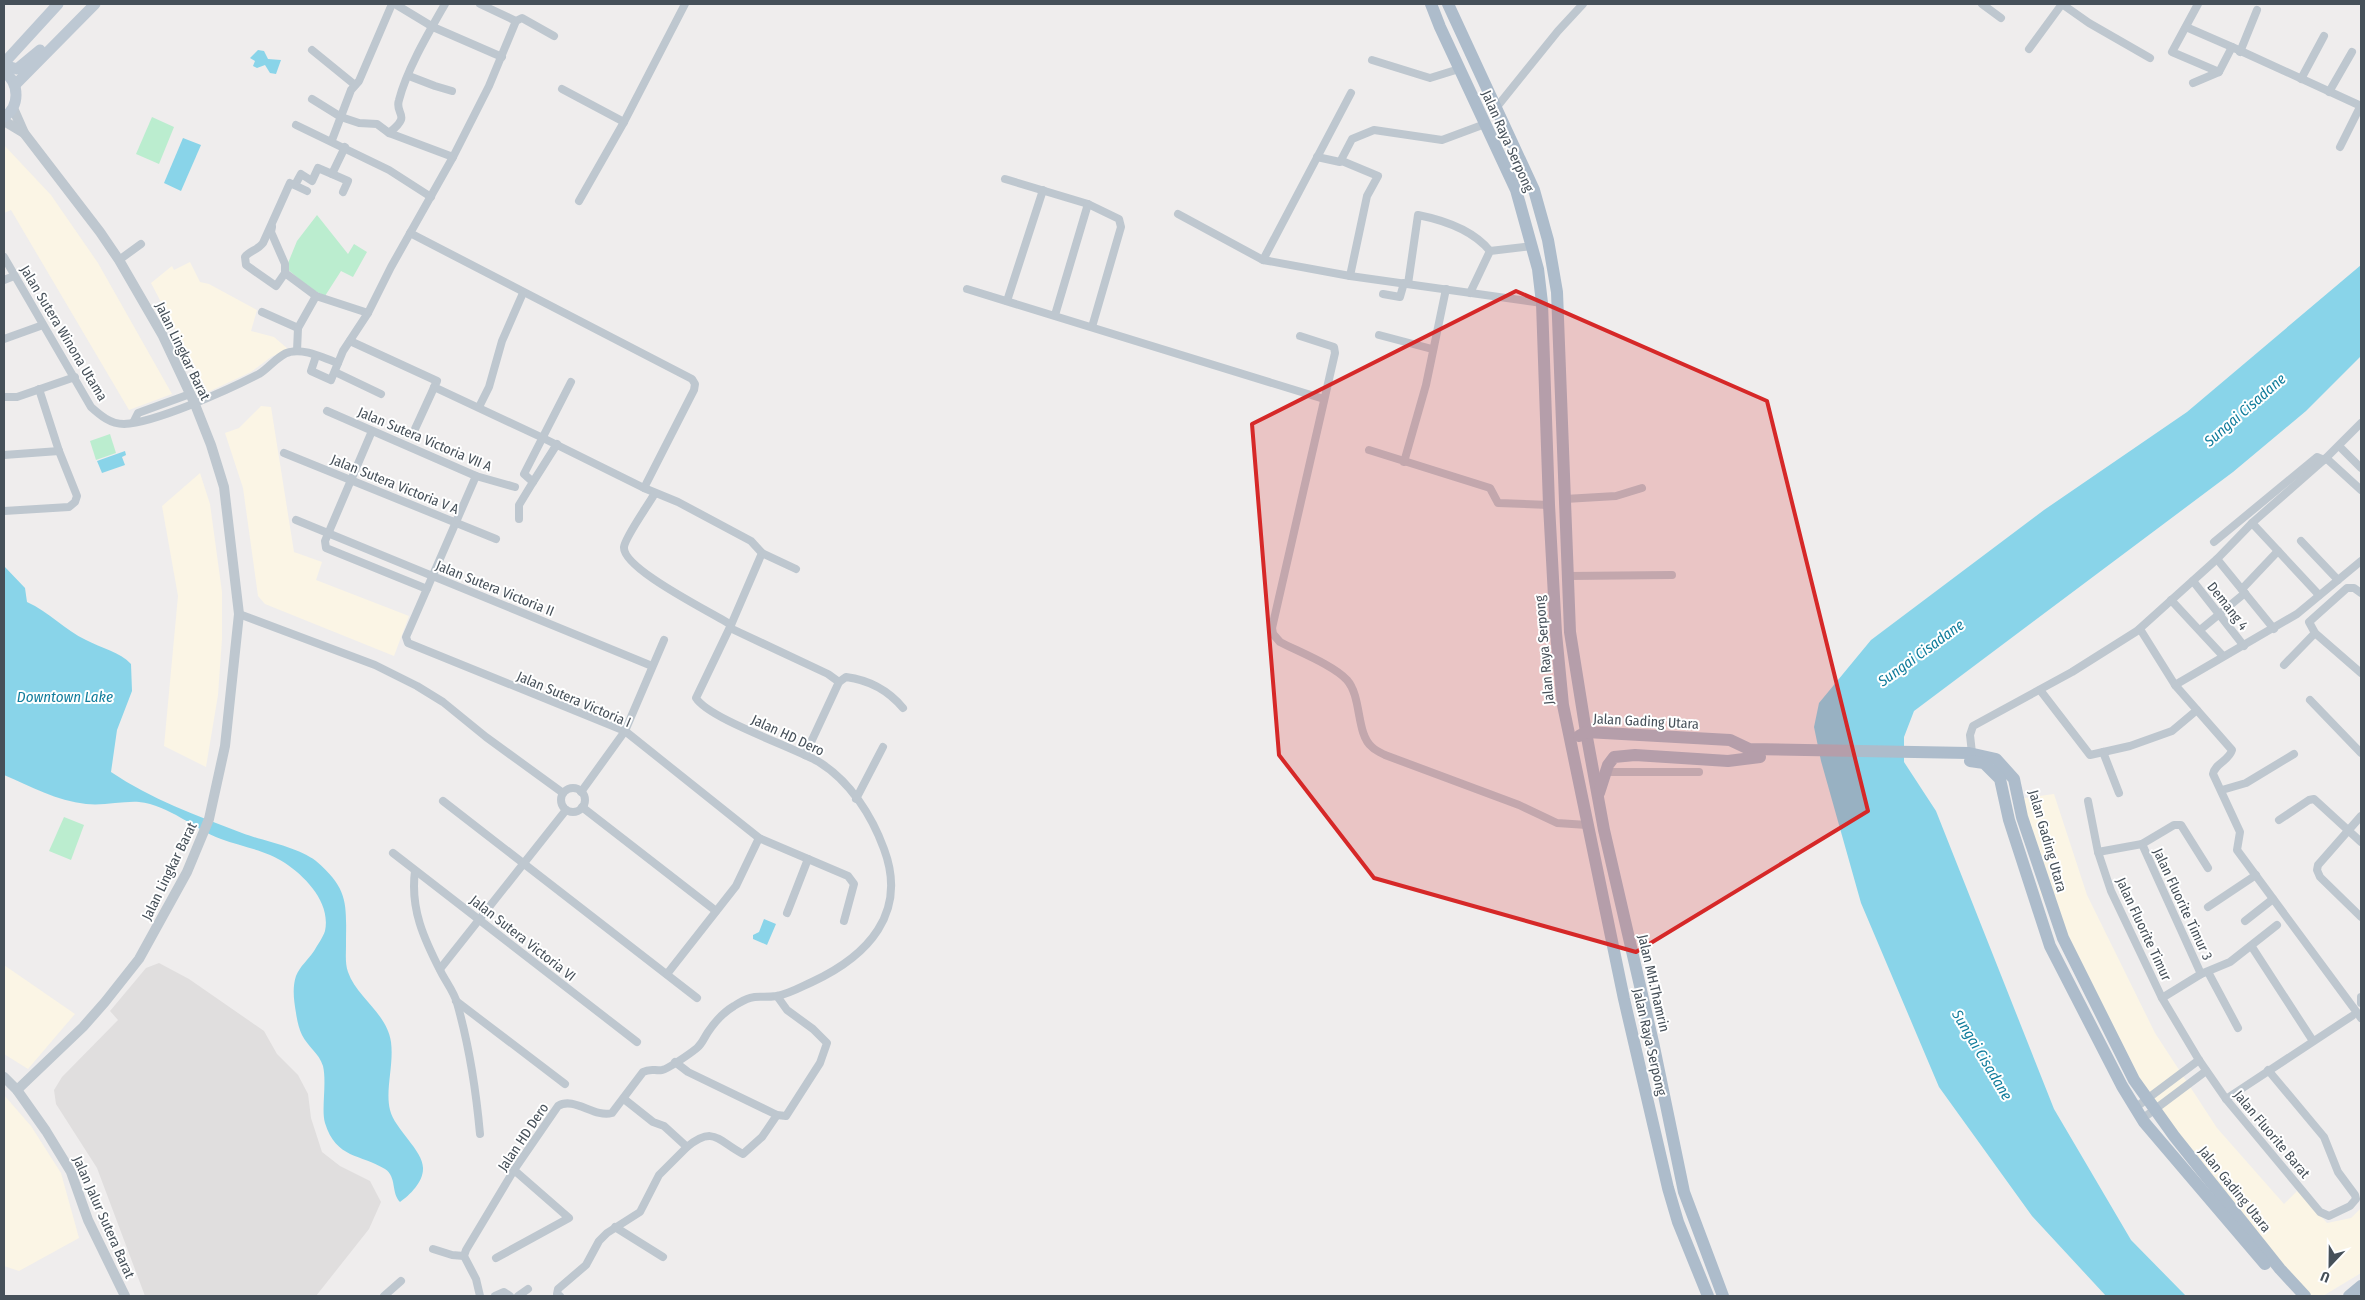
<svg xmlns="http://www.w3.org/2000/svg" width="2365" height="1300" viewBox="0 0 2365 1300" font-family="'Fira Sans Condensed',sans-serif">
  <style>
    .commercial { fill: #fbf5e5 }
    .education { fill: #e0dede }
    .green { fill: #bbedcf }
    .water { fill: #89d4e9 }
    .lines { fill: none; stroke-linecap: round; stroke-linejoin: round }
    .minor { stroke: #bec7cf; stroke-width: 8 }
    .tertiary { stroke: #bec7cf; stroke-width: 10 }
    .secondary { stroke: #bdc8d3; stroke-width: 11 }
    .primary { stroke: #adbccb; stroke-width: 12 }
    .marked { fill: #d62828; fill-opacity: 0.2; stroke: #d62828; stroke-width: 4; stroke-linejoin: round }
    .labels { text-anchor: middle; stroke-width: 4; stroke-linejoin: round; paint-order: stroke }
    .street-label { font-size: 14px; fill: #465059; stroke: #fff }
    .water-label { font-size: 15px; font-style: italic; fill: #107c9b; stroke: #fff }
  </style>
  <rect width="100%" height="100%" fill="#efeded"/>
  <g class="commercial">
    <path d="M4 145 51 195 98 263 172 394 129 410 11 210 4 213Z"/>
    <path d="M190 262 200 282 209 284 257 310 251 331 274 337 288 349 271 357 251 372 208 392 151 283 172 266 174 270Z"/>
    <path d="M261 406 271 407 294 552 322 562 316 580 409 616 394 656 265 604 258 596 243 488 225 433 239 428Z"/>
    <path d="M200 473 210 504 222 592V639L218 695 206 767 164 746 178 596 162 506Z"/>
    <path d="M2054 794 2087 895 2155 1033 2217 1128 2284 1204 2297 1191 2327 1223 2351 1218 2361 1208V1273L2323 1296H2308L2118 1056 2040 892 2018 799Z"/>
    <path d="M4 965 75 1014 28 1069 4 1054Z"/>
    <path d="M4 1095 31 1126 61 1173 79 1238 19 1271 4 1266Z"/>
  </g>
  <path class="education" d="M159 963 189 979 264 1031 277 1054 298 1075 308 1094 311 1118 322 1152 340 1166 370 1181 381 1202 369 1229 316 1296H145L97 1168 56 1104 54 1090 62 1077 118 1020 110 1011 146 968Z"/>
  <g class="green">
    <path d="M152 117 174 127 159 164 136 154Z"/>
    <path d="M317 215 348 254 354 244 367 252 353 277 341 271 325 296 311 289 286 268 297 241Z"/>
    <path d="M110 434 116 453 96 460 90 441Z"/>
    <path d="M64 817 84 825 71 860 49 851Z"/>
  </g>
  <g class="water">
    <path d="M258 50 264 51 268 59 281 60 276 74 270 73 265 65 257 68 253 66 255 61 250 58Z"/>
    <path d="M183 138 201 145 181 191 164 183Z"/>
    <path d="M2361 265V356L2306 411 2233 472 1914 711 1904 737V762L1936 811 2054 1109 2131 1240 2186 1296H2106L2032 1216 1939 1087 1861 903 1821 761 1814 727 1819 703 1871 640 2044 510 2187 412Z"/>
    <path d="M125 451 126 455 122 457 125 465 102 473 97 461Z"/>
    <path d="M4 566 25 588 27 602C49 612 65 630 86 640 101 648 120 652 131 664L132 691 117 730 111 772C151 799 197 816 242 833 263 841 298 847 316 861 350 890 346 905 346 946 346 954 345 964 348 972 357 998 387 1013 391 1042 394 1065 385 1090 390 1110 395 1130 424 1151 423 1169 423 1182 410 1195 400 1202 391 1193 397 1177 385 1169 361 1154 336 1159 325 1123 321 1110 327 1083 323 1066 319 1053 308 1047 302 1035 299 1029 297 1020 296 1013 294 1001 292 988 296 976 300 966 308 960 314 951 317 946 323 937 325 931 331 903 306 877 285 863 266 850 242 847 221 839 194 829 169 805 139 802 122 801 104 806 86 804 57 801 30 786 4 775Z"/>
    <path d="M764 919 776 924 767 945 753 939V935L759 932Z"/>
  </g>
  <g class="lines">
    <g class="minor">
      <path d="M395 4 433 27 502 57"/>
      <path d="M480 4 516 21"/>
      <path d="M1982 4 2001 18"/>
      <path d="M2062 4 2089 23 2150 58"/>
      <path d="M2198 4 2172 52 2219 72"/>
      <path d="M2186 27 2232 47"/>
      <path d="M2029 49 2062 4"/>
      <path d="M312 50 355 85"/>
      <path d="M2240 52 2257 10"/>
      <path d="M1372 60 1430 78 1459 69"/>
      <path d="M409 76 435 86 452 91"/>
      <path d="M2301 79 2324 36"/>
      <path d="M2193 83 2219 72 2232 47 2361 106"/>
      <path d="M562 89 624 122"/>
      <path d="M2329 92 2352 52"/>
      <path d="M312 99 341 117 359 123 377 124 389 133 453 157"/>
      <path d="M1496 108 1558 31 1583 4"/>
      <path d="M296 125 389 170 431 197"/>
      <path d="M389 133C413 114 394 115 399 100 407 69 429 32 445 4"/>
      <path d="M332 140 351 90 359 81 392 4"/>
      <path d="M2340 147 2361 105"/>
      <path d="M1317 157 1340 162 1352 139 1374 130 1442 140 1485 124"/>
      <path d="M1342 161 1378 176 1367 196 1350 276"/>
      <path d="M332 174 348 181 343 192"/>
      <path d="M1005 179 1088 204 1119 219 1121 227 1092 327"/>
      <path d="M295 185 301 174 312 181 318 168 332 174 345 147"/>
      <path d="M307 191 290 183 263 243C258 250 249 251 245 257L246 265 276 286 285 273 316 296 368 313"/>
      <path d="M579 201 624 122 685 4"/>
      <path d="M1178 214 1263 260 1350 276 1542 303"/>
      <path d="M272 227 271 232 285 264V273"/>
      <path d="M410 233 692 379 695 384 694 390 644 488"/>
      <path d="M4 257 91 407C100 415 110 424 124 424 155 423 230 389 259 374 269 368 279 354 290 352 305 348 325 359 338 363"/>
      <path d="M119 260 141 244"/>
      <path d="M1263 260 1351 93"/>
      <path d="M4 280 14 276"/>
      <path d="M1408 284 1418 215C1443 220 1473 230 1490 251"/>
      <path d="M967 289 1324 399"/>
      <path d="M1470 293 1490 251 1532 246"/>
      <path d="M1383 294 1400 297 1404 283"/>
      <path d="M1007 301 1043 190"/>
      <path d="M262 312 298 328"/>
      <path d="M1055 315 1088 204"/>
      <path d="M1379 335 1432 349"/>
      <path d="M1300 336 1334 347 1335 353 1272 628 1273 634 1280 642C1299 652 1333 665 1347 680 1362 697 1356 734 1372 747 1376 751 1381 753 1385 755L1519 805 1557 823 1587 825"/>
      <path d="M4 339 43 325"/>
      <path d="M350 341 437 381 415 429"/>
      <path d="M297 351 298 328 316 296"/>
      <path d="M316 356 311 371 331 380 343 351 368 313 391 267 453 157 489 86 516 21 522 18 554 36"/>
      <path d="M335 372 381 394"/>
      <path d="M434 387 543 438 644 488 678 502 751 541 762 553 731 625 696 698C709 719 793 747 819 762 850 781 872 816 884 849 908 913 868 956 812 982 801 987 789 994 777 996 756 999 756 992 734 1006 724 1012 714 1023 708 1032 704 1038 702 1044 697 1048 691 1053 668 1069 662 1070 655 1071 650 1068 643 1072L612 1113C594 1118 574 1096 558 1106L514 1170 466 1250 464 1256 476 1279 480 1296"/>
      <path d="M4 397H17L75 377"/>
      <path d="M479 407 489 387 502 341 523 293"/>
      <path d="M327 411 476 476 515 487"/>
      <path d="M134 421 138 413 190 394"/>
      <path d="M372 431 325 541 326 548 427 589"/>
      <path d="M2339 446 2361 468"/>
      <path d="M1369 450 1490 488 1498 503 1549 505"/>
      <path d="M284 453 496 539"/>
      <path d="M4 455 59 451"/>
      <path d="M2326 458 2361 490"/>
      <path d="M1404 462 1426 385 1446 289"/>
      <path d="M476 476 406 637 408 643 625 731 759 838 848 876 854 884 844 921"/>
      <path d="M533 482 557 444"/>
      <path d="M655 493C649 504 625 537 624 547 622 569 713 613 731 625"/>
      <path d="M1565 499 1616 496 1642 488"/>
      <path d="M4 511 69 507 75 502 77 496 59 451 39 389"/>
      <path d="M519 519V505L533 482 524 474 571 382"/>
      <path d="M296 520 652 666"/>
      <path d="M2252 523 2319 595"/>
      <path d="M2301 541 2338 580"/>
      <path d="M2214 542 2317 457 2324 460"/>
      <path d="M762 553 796 569"/>
      <path d="M2217 559 2274 629"/>
      <path d="M1568 576 1672 575"/>
      <path d="M2193 581 2244 646"/>
      <path d="M2242 589 2278 551"/>
      <path d="M2361 593 2354 588H2347L2309 622 2315 633 2361 673"/>
      <path d="M2171 600 2223 656"/>
      <path d="M239 614 375 665 417 686 443 702 486 737 563 793"/>
      <path d="M730 628 828 674 839 682 805 755"/>
      <path d="M2140 629 2175 685 2232 750C2229 761 2215 763 2213 774L2240 832 2237 850 2361 1018"/>
      <path d="M2200 630 2245 593"/>
      <path d="M2284 665 2315 633"/>
      <path d="M839 682 846 677C869 680 888 690 903 708"/>
      <path d="M2175 685 2297 614 2361 561"/>
      <path d="M2040 690 2090 755 2130 746 2172 731 2197 710"/>
      <path d="M2310 700 2361 753"/>
      <path d="M2103 752 2119 793"/>
      <path d="M1972 753 1970 735 1973 726 2072 672 2137 631 2217 559 2252 523 2326 458 2361 423"/>
      <path d="M1605 772H1699"/>
      <circle cx="573" cy="800" r="12"/>
      <path d="M2222 790 2246 783 2294 754"/>
      <path d="M581 792 625 731 664 640"/>
      <path d="M856 799 883 747"/>
      <path d="M443 801 697 998"/>
      <path d="M2088 801 2098 852 2111 891 2162 998 2199 1060 2226 1099 2320 1212 2329 1216 2350 1206 2356 1199 2355 1195 2338 1172 2324 1137 2268 1070"/>
      <path d="M582 807 716 911"/>
      <path d="M2361 816 2318 865 2317 870 2320 877 2361 917"/>
      <path d="M2279 820 2309 800 2314 799 2361 842"/>
      <path d="M2142 844 2201 974"/>
      <path d="M2098 852 2142 844 2174 825H2181L2208 868"/>
      <path d="M393 853 637 1042"/>
      <path d="M415 871C410 909 424 939 441 972 446 982 454 992 457 1003 469 1045 476 1090 480 1134"/>
      <path d="M2208 907 2256 875"/>
      <path d="M787 913 808 859"/>
      <path d="M2245 921 2273 899"/>
      <path d="M2252 947 2313 1041"/>
      <path d="M440 969 566 810"/>
      <path d="M2208 972 2238 1028"/>
      <path d="M667 974 736 886 759 838"/>
      <path d="M2361 997V1003"/>
      <path d="M2162 998 2201 974 2230 962 2277 925"/>
      <path d="M456 1001 565 1084"/>
      <path d="M675 1062 688 1072 777 1115 786 1116 820 1063 827 1043 813 1029 787 1010 777 996"/>
      <path d="M624 1099 653 1122 664 1126 687 1147C714 1125 718 1141 743 1154L762 1137 777 1115"/>
      <path d="M2226 1099 2352 1016"/>
      <path d="M2135 1108 2199 1060"/>
      <path d="M2142 1119 2206 1071"/>
      <path d="M615 1227 663 1257"/>
      <path d="M433 1249 452 1255 464 1256"/>
      <path d="M496 1258 569 1218 514 1170"/>
      <path d="M384 1296 401 1281"/>
      <path d="M495 1296 504 1292 510 1296"/>
      <path d="M518 1296 528 1289"/>
      <path d="M560 1296 557 1294 558 1289 586 1265 599 1241 607 1233 640 1212 659 1175 687 1147"/>
    </g>
    <g class="tertiary">
      <path d="M13 108 24 133 100 232 119 260 163 336 194 402 211 445 224 487 239 614 225 746 209 819 187 872 139 959 105 1002 83 1027 17 1090"/>
      <path d="M4 121 24 133"/>
      <path d="M4 1077 17 1090 46 1131 71 1172 88 1220 125 1296"/>
    </g>
    <g class="secondary">
      <path d="M6 60 7 66 17 69 40 50"/>
      <path d="M4 63 58 4"/>
      <path d="M4 72C20 83 20 107 4 117"/>
      <path d="M15 85 95 4"/>
    </g>
    <g class="primary">
      <path d="M1431 4 1440 27 1516 190 1538 269 1542 303 1549 505 1556 633 1563 705 1624 999 1668 1188 1678 1222 1708 1296"/>
      <path d="M1448 4 1534 190 1548 240 1557 292 1570 632 1586 732 1604 830 1653 1042 1684 1192 1723 1296"/>
      <path d="M1579 736 1586 732 1730 740 1749 749 1969 753 1996 759 2014 779 2022 817 2063 938 2134 1080 2174 1136 2280 1269 2305 1296"/>
      <path d="M1970 761 1984 763 2000 779 2009 820 2050 946 2122 1086 2144 1122 2265 1264"/>
      <path d="M1599 793 1608 765 1614 757 1635 755 1728 761 1760 757"/>
      <path d="M2349 1296 2361 1286"/>
    </g>
  </g>
  <path class="marked" d="M1516 291 1767 401 1868 811 1636 952 1374 878 1279 755 1252 424Z"/>
  <g class="labels">
    <g class="street-label">
      <text transform="translate(1508 141) rotate(66)" y="5">Jalan Raya Serpong</text>
      <text transform="translate(64 333) rotate(59)" y="5">Jalan Sutera Winona Utama</text>
      <text transform="translate(183 351) rotate(64)" y="5">Jalan Lingkar Barat</text>
      <text transform="translate(425 439) rotate(23)" y="5">Jalan Sutera Victoria VII A</text>
      <text transform="translate(395 484) rotate(22)" y="5">Jalan Sutera Victoria V A</text>
      <text transform="translate(495 588) rotate(22)" y="5">Jalan Sutera Victoria II</text>
      <text transform="translate(2228 606) rotate(52)" y="5">Demang 4</text>
      <text transform="translate(1544 650) rotate(-95)" y="5">Jalan Raya Serpong</text>
      <text transform="translate(574 699) rotate(23)" y="5">Jalan Sutera Victoria I</text>
      <text transform="translate(1646 721) rotate(3)" y="5">Jalan Gading Utara</text>
      <text transform="translate(788 735) rotate(25)" y="5">Jalan HD Dero</text>
      <text transform="translate(2048 841) rotate(74)" y="5">Jalan Gading Utara</text>
      <text transform="translate(169 871) rotate(-64)" y="5">Jalan Lingkar Barat</text>
      <text transform="translate(2183 904) rotate(65)" y="5">Jalan Fluorite Timur 3</text>
      <text transform="translate(2144 929) rotate(65)" y="5">Jalan Fluorite Timur</text>
      <text transform="translate(523 938) rotate(38)" y="5">Jalan Sutera Victoria VI</text>
      <text transform="translate(1654 983) rotate(77)" y="5">Jalan MH.Thamrin</text>
      <text transform="translate(1650 1042) rotate(77)" y="5">Jalan Raya Serpong</text>
      <text transform="translate(2272 1134) rotate(50)" y="5">Jalan Fluorite Barat</text>
      <text transform="translate(523 1137) rotate(-56)" y="5">Jalan HD Dero</text>
      <text transform="translate(2235 1189) rotate(51)" y="5">Jalan Gading Utara</text>
      <text transform="translate(104 1217) rotate(66)" y="5">Jalan Jalur Sutera Barat</text>
    </g>
    <g class="water-label">
      <text transform="translate(2245 410) rotate(-41)" y="5">Sungai Cisadane</text>
      <text transform="translate(1921 653) rotate(-36)" y="5">Sungai Cisadane</text>
      <text x="65" y="702">Downtown Lake</text>
      <text transform="translate(1982 1055) rotate(59)" y="5">Sungai Cisadane</text>
    </g>
  </g>
  <rect width="2365" height="1300" fill="none" stroke="#465059" stroke-width="10"/>
  <g transform="translate(2330 1265) rotate(202)" stroke="#ffffff" stroke-width="4" paint-order="stroke">
  <path d="M0-4L9 19L0 12L-9 19Z" fill="#465059"/>
  <text y="-8" font-size="14" font-weight="bold" text-anchor="middle" fill="#465059">U</text>
  </g>
</svg>
